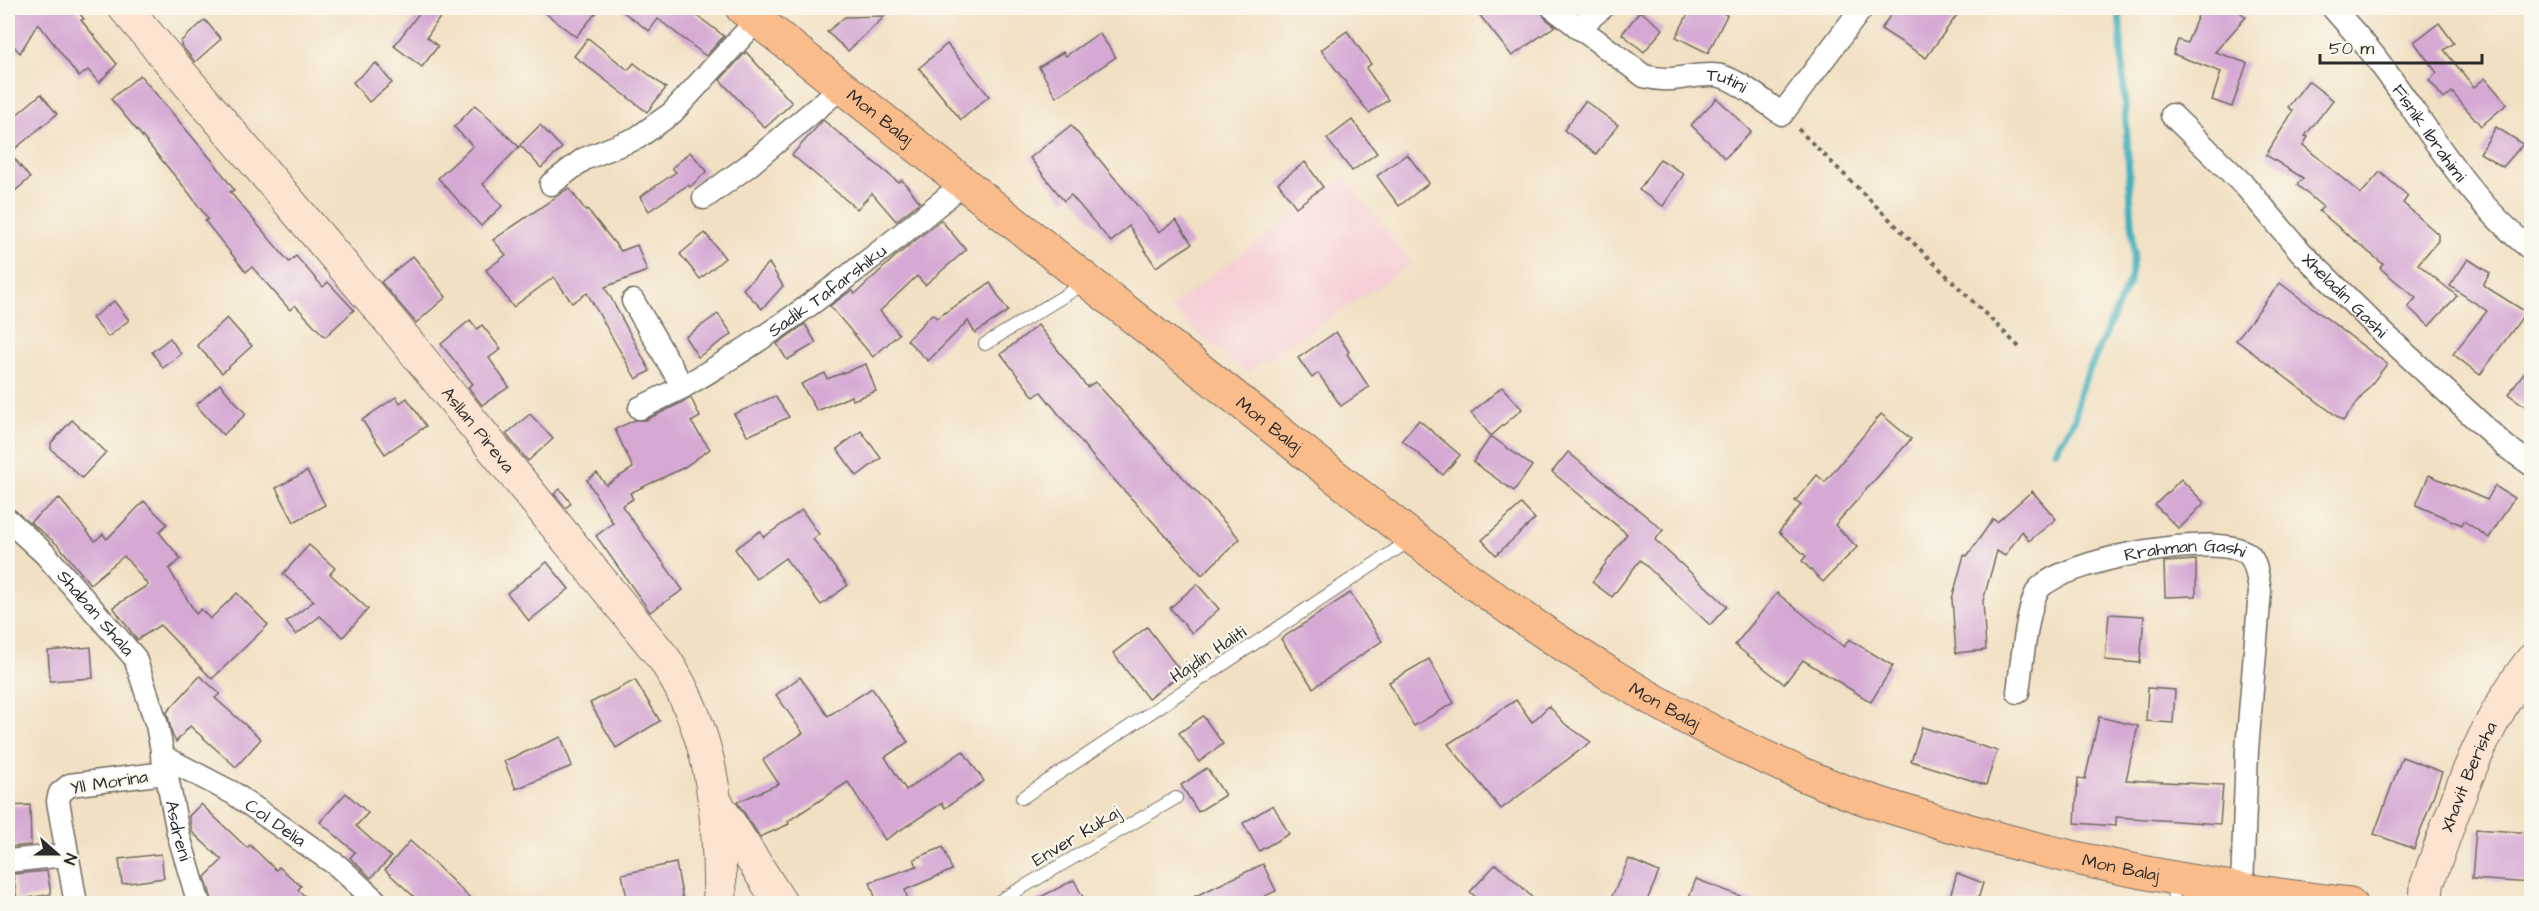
<svg xmlns="http://www.w3.org/2000/svg" width="2539" height="911" viewBox="0 0 2539 911" font-family="'Architects Daughter',sans-serif">
  <style>
    .built { fill: #f6cfd6 }
    .lines { fill: none; stroke-linecap: round; stroke-linejoin: round }
    .stream { stroke: #42b1bd; stroke-width: 7 }
    .building { fill: #d5a9d4 }
    .lane-casing { stroke: #706a60; stroke-width: 14 }
    .street-casing { stroke: #706a60; stroke-width: 25 }
    .secondary-casing { stroke: #706a60; stroke-width: 35 }
    .primary-casing { stroke: #706a60; stroke-width: 35 }
    .path { stroke: #706a60; stroke-width: 4; stroke-dasharray: 4.5 4.5; stroke-linecap: butt }
    .lane { stroke: #fff; stroke-width: 12 }
    .street { stroke: #fff; stroke-width: 22 }
    .secondary { stroke: #fde4d1; stroke-width: 33 }
    .primary { stroke: #fabc8b; stroke-width: 33 }
    .labels { text-anchor: middle; stroke-width: 4.5; stroke-linejoin: round; paint-order: stroke }
    .street-label { font-size: 18px; fill: #2b2b2b; stroke: #fbf7ec }
  </style>
  <rect width="100%" height="100%" fill="#fbf7ec"/>
  <filter id="ink" filterUnits="userSpaceOnUse"><feTurbulence type="fractalNoise" baseFrequency=".0167" numOctaves="2"/><feDisplacementMap in="SourceGraphic" scale="12" xChannelSelector="R" yChannelSelector="G"/><feConvolveMatrix kernelMatrix="1 2 1 2 8 2 1 2 1" color-interpolation-filters="sRGB"/></filter>
  <filter id="wash" filterUnits="userSpaceOnUse"><feTurbulence type="fractalNoise" baseFrequency=".008" numOctaves="4" result="noise"/><feDisplacementMap in="SourceGraphic" scale="24" xChannelSelector="R" yChannelSelector="G"/><feGaussianBlur stdDeviation="1.35" result="paint"/><feColorMatrix in="noise" values="0 0 0 0 0 0 0 0 0 0 0 0 0 0 0 0 0 1.4 0 .05"/><feComposite in="paint" operator="in"/></filter>
  <g filter="url(#wash)">
    <rect width="100%" height="100%" fill="#f1e0c3"/>
    <path class="built" d="M1344 176 1412 264 1246 373 1169 308Z"/>
    <g class="lines">
      <path class="stream" d="M2055 451 2075 419 2079 393 2130 280 2134 253 2119 8"/>
    </g>
    <g id="blocks">
      <g class="building">
        <path d="M8 8H75L84 19 81 20 117 64 99 83 88 70 79 77 38 23 20 53 8 40Z"/>
        <path d="M423 8H446L427 37 438 46 422 67 394 46Z"/>
        <path d="M539 8H600L576 37Z"/>
        <path d="M618 8H687L724 36 706 56 658 19 649 31Z"/>
        <path d="M1474 8H1540L1545 18 1555 26 1512 56Z"/>
        <path d="M1691 8H1713L1727 15 1708 53 1676 37Z"/>
        <path d="M1895 8H1962L1926 58 1881 29Z"/>
        <path d="M2201 8H2235L2246 17 2215 52 2247 63 2232 107 2212 100 2221 72 2173 54 2178 40 2187 43Z"/>
        <path d="M1640 11 1663 29 1644 52 1622 34Z"/>
        <path d="M885 16 848 51 827 32 845 17Z"/>
        <path d="M205 20 221 39 195 62 181 45V41Z"/>
        <path d="M2439 23 2454 43 2444 50 2474 87 2485 78 2507 104 2481 126 2452 92 2444 99 2429 80 2437 73 2414 42Z"/>
        <path d="M1347 31 1371 64 1366 68 1388 100 1369 113 1321 50Z"/>
        <path d="M1099 33 1116 57 1056 97 1039 67 1063 52 1066 56Z"/>
        <path d="M588 38 628 70 634 63 666 88 647 112 574 56Z"/>
        <path d="M947 44 989 96 961 120 919 68Z"/>
        <path d="M746 52 792 103 765 128 720 80Z"/>
        <path d="M376 63 392 83 369 102 353 82Z"/>
        <path d="M140 75 216 165 234 190 230 192 289 262 296 256 323 287 328 282 354 310 325 337 295 305 290 310 252 267 246 272 205 221 208 219 189 193 111 99Z"/>
        <path d="M2308 81 2333 100 2305 136 2308 137 2303 145 2361 194 2380 172 2408 196 2403 203 2438 234V241L2418 264 2457 296 2429 326 2408 307 2416 298 2380 268 2383 264 2319 211 2323 207 2297 185 2303 178 2266 155 2293 111 2288 107Z"/>
        <path d="M41 94 57 114 10 153 30 178 8 197V122Z"/>
        <path d="M1717 98 1751 132 1725 158 1691 125Z"/>
        <path d="M1585 101 1618 125 1596 154 1564 130Z"/>
        <path d="M475 105 519 147 483 184 502 206 481 226 438 178 473 146 454 127Z"/>
        <path d="M823 120 898 182 902 180 920 202 896 221 872 193 857 209 792 155Z"/>
        <path d="M1352 120 1377 153 1352 171 1327 139Z"/>
        <path d="M540 125 562 148 541 168 520 145Z"/>
        <path d="M1071 125 1159 232 1176 220 1192 244 1156 267 1129 226 1111 242 1071 195 1064 201 1030 158Z"/>
        <path d="M2496 127 2523 144 2503 167 2480 153Z"/>
        <path d="M690 152 707 171 690 187 688 185 649 211 640 197 676 172 672 168Z"/>
        <path d="M1407 154 1429 183 1399 206 1377 176Z"/>
        <path d="M1660 159 1684 174 1663 206 1639 190Z"/>
        <path d="M1305 162 1323 187 1296 207 1278 183Z"/>
        <path d="M569 188 586 211 587 209 621 251 637 245 647 271 605 287 650 371 636 379 587 293 572 303 554 277 513 307 486 270 506 255 493 240Z"/>
        <path d="M941 220 966 250 925 285 917 276 880 311 899 334 873 357 830 306 852 290 855 294 896 256Z"/>
        <path d="M705 233 725 258 700 279 680 254Z"/>
        <path d="M413 256 446 297 416 323 381 282Z"/>
        <path d="M2468 259 2490 273 2483 285 2526 312 2480 375 2453 354 2487 311 2450 286Z"/>
        <path d="M769 263 783 286 762 309 743 289Z"/>
        <path d="M990 283 1008 311 975 333 968 321 928 361 907 340 932 314 937 318Z"/>
        <path d="M2280 283 2387 364 2343 421 2236 340Z"/>
        <path d="M114 301 129 320 108 337 92 318Z"/>
        <path d="M718 314 732 334 698 357 685 337Z"/>
        <path d="M227 318 252 346 222 373 197 345Z"/>
        <path d="M470 320 477 329 482 325 501 349 489 358 509 387 482 405 468 387 473 384 441 344Z"/>
        <path d="M805 324 816 343 787 360 777 344Z"/>
        <path d="M1038 325 1087 387 1095 382 1240 539 1202 575 1094 458 1041 392 1034 397 1001 354Z"/>
        <path d="M1336 332 1349 352 1347 354 1369 387 1341 406 1318 373 1312 378 1298 358Z"/>
        <path d="M170 338 181 354 163 368 152 352Z"/>
        <path d="M2532 362V411L2508 394Z"/>
        <path d="M866 364 876 391 853 400 851 396 817 411 801 384 825 373 827 379Z"/>
        <path d="M220 384 246 414 223 435 196 405Z"/>
        <path d="M1502 387 1522 409 1491 436 1471 413Z"/>
        <path d="M775 396 789 417 748 436 734 414Z"/>
        <path d="M396 397 400 403 407 398 426 426 385 454 362 420Z"/>
        <path d="M691 398 700 417 691 422 710 449 683 468 630 493 633 499 622 506 683 590 650 612 596 536 613 523 587 480 597 473 606 485 633 468 615 429 635 420H646Z"/>
        <path d="M530 414 553 439 528 461 506 434Z"/>
        <path d="M1881 414 1911 439 1835 525 1857 547 1823 582 1802 561 1806 556 1779 532 1801 505 1795 501 1817 475 1825 482Z"/>
        <path d="M72 420 106 452 82 478 51 449V443Z"/>
        <path d="M1419 420 1460 455 1443 475 1402 440Z"/>
        <path d="M861 431 881 458 857 476 837 449Z"/>
        <path d="M1491 436 1532 466 1514 491 1473 462Z"/>
        <path d="M1568 452 1663 530 1655 540 1727 606 1710 625 1640 560 1612 597 1592 582 1627 534 1552 472Z"/>
        <path d="M307 471 325 505 294 522 276 488Z"/>
        <path d="M2429 475 2487 500 2495 486 2514 498 2489 538 2464 521 2462 525 2416 505Z"/>
        <path d="M2181 479 2204 503 2179 529 2155 505Z"/>
        <path d="M560 489 571 503 566 508 554 494Z"/>
        <path d="M2032 491 2056 519 2029 541 2022 531 2005 556 1997 551 1983 601 1986 650 1956 653 1952 599 1964 555 1967 556 1993 519 1997 522Z"/>
        <path d="M59 498 95 541 103 534 107 539 144 501 167 524 159 532 181 559 169 569 196 614 201 609 210 619 237 593 268 625 212 679 160 625 137 640 113 607 148 585 124 556 90 584 59 546 30 522Z"/>
        <path d="M1521 504 1535 519 1496 555 1482 540Z"/>
        <path d="M802 510 819 534 813 539 848 585 821 605 785 558 756 579 735 549 760 531 764 537Z"/>
        <path d="M309 545 335 568 330 574 368 609 343 637 320 616 296 635 286 622 314 601 283 574Z"/>
        <path d="M2196 560V596L2165 597 2164 562Z"/>
        <path d="M547 562 569 589 529 621 507 593Z"/>
        <path d="M1197 584 1219 609 1192 633 1170 608Z"/>
        <path d="M1350 593 1382 641 1313 688 1281 639Z"/>
        <path d="M1777 593 1844 647 1849 639 1893 666 1871 702 1803 660 1784 684 1735 645Z"/>
        <path d="M2109 614 2144 616 2140 663 2105 660Z"/>
        <path d="M1147 627 1182 673 1148 699 1113 653Z"/>
        <path d="M91 647 93 678 50 681 48 651Z"/>
        <path d="M1429 659 1454 703 1414 726 1389 682Z"/>
        <path d="M200 676 220 694 215 698 261 739 236 767 190 726 176 742 172 734 167 712Z"/>
        <path d="M800 677 828 716 872 688 908 742 885 757 906 790 963 751 984 781 945 808 942 803 885 840 848 782 788 821 789 824 760 837 737 802 779 784 763 760 803 733 776 695Z"/>
        <path d="M635 680 660 721 616 748 590 703Z"/>
        <path d="M2148 688 2175 690 2173 723 2146 721Z"/>
        <path d="M1516 700 1532 722 1549 706 1565 724 1591 742 1501 809 1448 744Z"/>
        <path d="M1203 716 1223 744 1199 762 1179 733Z"/>
        <path d="M2099 717 2138 726 2126 780 2223 785 2220 824 2116 817V826L2075 823 2078 778 2085 779Z"/>
        <path d="M1922 727 1997 751 1986 785 1911 761Z"/>
        <path d="M561 737 572 766 516 789 504 761Z"/>
        <path d="M2402 757 2442 772 2414 849 2374 834Z"/>
        <path d="M1207 768 1225 795 1198 812 1181 785Z"/>
        <path d="M346 793 368 813 356 826 391 857 371 878 350 858 355 852 320 822Z"/>
        <path d="M201 804 247 848 250 845 276 870 279 867 301 886 298 890 313 903H216L212 900 205 877 222 860 192 832 189 816Z"/>
        <path d="M30 805 31 845 8 847V806Z"/>
        <path d="M1273 805 1289 834 1259 851 1243 823Z"/>
        <path d="M2476 829 2532 833V883L2472 879Z"/>
        <path d="M410 841 432 861 475 903H421L385 870Z"/>
        <path d="M943 847 952 870 905 890 909 903H877L870 882 917 866 914 859Z"/>
        <path d="M161 854 164 878 122 884 119 859Z"/>
        <path d="M1629 859 1659 872 1646 903H1609Z"/>
        <path d="M676 863 683 900 664 903H628L622 874Z"/>
        <path d="M1263 864 1276 891 1250 903H1181Z"/>
        <path d="M1496 864 1522 887 1537 903H1483L1470 892Z"/>
        <path d="M47 871 51 894 17 900 13 874Z"/>
        <path d="M1957 873 1983 883 1977 903H1948Z"/>
        <path d="M1696 879 1756 902 1755 903H1687Z"/>
        <path d="M1074 880 1086 903H1029Z"/>
      </g>
    </g>
  </g>
  <g filter="url(#ink)">
    <use href="#blocks" fill-opacity="0" stroke="#706a60" stroke-width="1.5"/>
    <g class="lines">
      <defs>
        <g id="lane">
          <path d="M985 344 1087 282"/>
          <path d="M1022 798 1412 539"/>
          <path d="M994 904 1176 798"/>
          <path d="M2173 904 2175 881"/>
        </g>
        <g id="street">
          <path id="s1" d="M1553 8 1644 76C1676 84 1685 74 1714 75 1733 75 1766 103 1782 114L1862 8"/>
          <path id="s2" d="M2333 8C2346 23 2360 38 2372 53 2424 120 2464 197 2532 250"/>
          <path d="M1578 28 1602 8"/>
          <path id="s3" d="M2172 115 2246 187 2301 252 2379 329 2505 446 2532 465"/>
          <path d="M551 184 584 159 637 138 672 113 758 19"/>
          <path d="M704 198 748 166 842 87"/>
          <path id="s4" d="M633 301 683 387C783 330 874 258 963 184"/>
          <path d="M640 408 683 387"/>
          <path id="s5" d="M8 520 45 554 135 658 157 725 178 833 199 904"/>
          <path id="s6" d="M2018 692C2021 670 2027 606 2038 590 2059 561 2226 528 2250 556 2257 565 2258 580 2260 591L2247 750 2242 889"/>
          <path id="s7" d="M162 756 233 793 338 866 379 904"/>
          <path d="M8 861 66 855"/>
          <path d="M76 904 58 801 60 793 70 785 165 773"/>
        </g>
        <g id="secondary">
          <path id="s8" d="M125 8 390 321 665 660C715 738 719 813 720 904"/>
          <path d="M718 806 781 904"/>
          <path id="s9" d="M2426 904 2427 885C2454 807 2481 725 2532 660"/>
        </g>
        <g id="primary">
          <path id="s10" d="M742 8 1413 538C1544 638 1682 727 1836 788 1870 802 1908 812 1943 823 2076 863 2212 888 2350 904"/>
        </g>
      </defs>
      <use href="#lane" class="lane-casing"/>
      <use href="#street" class="street-casing"/>
      <use href="#secondary" class="secondary-casing"/>
      <use href="#primary" class="primary-casing"/>
      <path class="path" d="M1798 129 2019 347"/>
      <use href="#lane" class="lane"/>
      <use href="#street" class="street"/>
      <use href="#secondary" class="secondary"/>
      <use href="#primary" class="primary"/>
    </g>
  </g>
  <g class="labels">
    <g class="street-label">
      <text dy="6" stroke="none"><textPath href="#s1" startOffset="198">Tutini</textPath></text>
      <text dy="6" stroke="none"><textPath href="#s10" startOffset="176">Mon Balaj</textPath></text>
      <text dy="6" stroke="none"><textPath href="#s2" startOffset="158">Fisnik Ibrahimi</textPath></text>
      <text dy="6" stroke="none"><textPath href="#s4" startOffset="273">Sadik Tafarshiku</textPath></text>
      <text dy="6" stroke="none"><textPath href="#s3" startOffset="250">Xheladin Gashi</textPath></text>
      <text dy="6" stroke="none"><textPath href="#s10" startOffset="672">Mon Balaj</textPath></text>
      <text dy="6" stroke="none"><textPath href="#s8" startOffset="550">Asllan Pireva</textPath></text>
      <text dy="6" stroke="none"><textPath href="#s6" startOffset="260">Rrahman Gashi</textPath></text>
      <text dy="6" stroke="none"><textPath href="#s5" startOffset="128">Shaban Shala</textPath></text>
      <text transform="translate(1208 654) rotate(-34)" y="6">Hajdin Haliti</text>
      <text dy="6" stroke="none"><textPath href="#s10" startOffset="1158">Mon Balaj</textPath></text>
      <text dy="6" stroke="none"><textPath href="#s9" startOffset="135">Xhavit Berisha</textPath></text>
      <text transform="translate(109 782) rotate(-9)" y="6">Yll Morina</text>
      <text dy="6" stroke="none"><textPath href="#s7" startOffset="132">Col Delia</textPath></text>
      <text dy="6" stroke="none"><textPath href="#s5" startOffset="366">Asdreni</textPath></text>
      <text transform="translate(1076 836) rotate(-31)" y="6">Enver Kukaj</text>
      <text dy="6" stroke="none"><textPath href="#s10" startOffset="1644">Mon Balaj</textPath></text>
    </g>
  </g>
  <rect width="2539" height="911" fill="none" stroke="#fbf7ec" stroke-width="30"/>
  <g transform="translate(57 854) rotate(111)" stroke="#fbf7ec" stroke-width="4.5" paint-order="stroke">
  <path d="M0-4.5L10 22L0 15L-10 22Z" fill="#2b2b2b"/>
  <text y="-9" font-size="16" font-weight="bold" text-anchor="middle" fill="#2b2b2b">N</text>
  </g>
  <path d="M2320 54v9h162v-9" fill="none" stroke="#2b2b2b" stroke-width="3"/>
  <text x="2329" y="54" font-size="18" fill="#2b2b2b" stroke="#fbf7ec" stroke-width="4.5" paint-order="stroke">50 m</text>
</svg>
